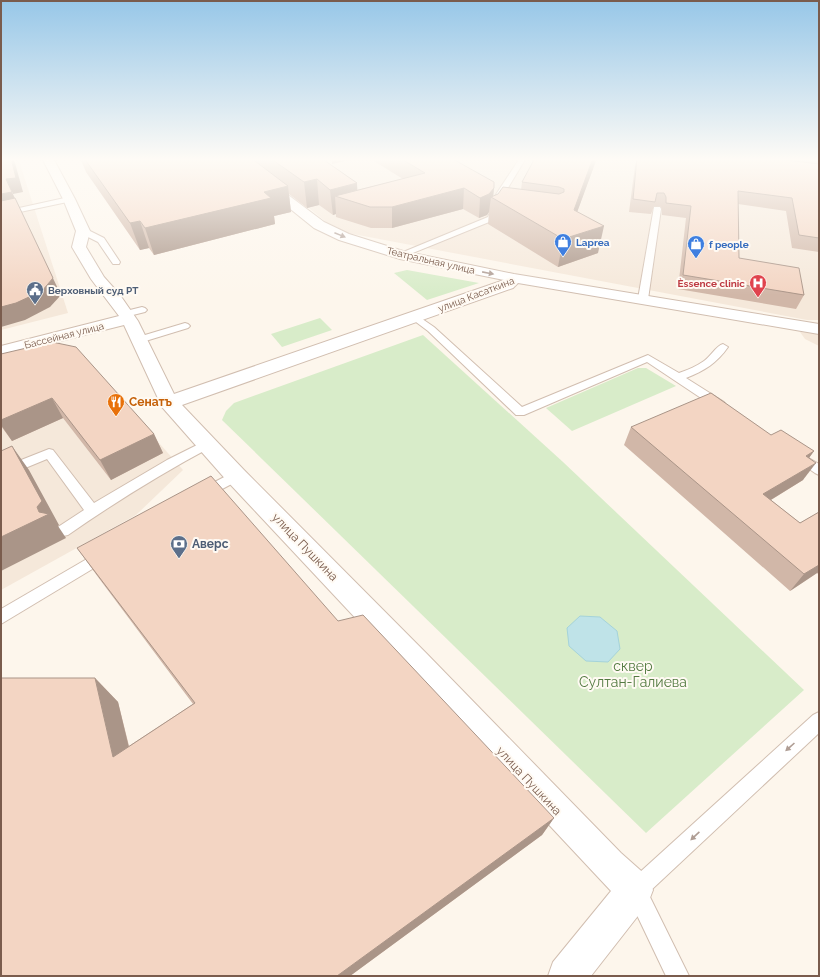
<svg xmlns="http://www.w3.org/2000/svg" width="820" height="977" viewBox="0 0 820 977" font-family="Raleway,sans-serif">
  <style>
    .residential { fill: #f5e8da }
    .green { fill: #d8ecc9 }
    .water { fill: #bfe3e8; stroke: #a5d3da }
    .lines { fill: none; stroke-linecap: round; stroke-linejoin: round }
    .service-casing { stroke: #d1beb0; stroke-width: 2 }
    .minor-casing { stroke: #d1beb0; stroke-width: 2 }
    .service { fill: #fff; fill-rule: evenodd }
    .minor { fill: #fff; fill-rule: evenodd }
    .wall { fill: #d1b7a8 }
    .shaded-wall { fill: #aa9588 }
    .building { fill: #f3d5c3; stroke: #aa9588 }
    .oneway { fill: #af9d94 }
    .labels { text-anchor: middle; stroke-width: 4; stroke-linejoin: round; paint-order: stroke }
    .far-shop-label { font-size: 10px; font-weight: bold; fill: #366cbe; stroke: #fffaf3; text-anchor: start }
    .far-street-label { font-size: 10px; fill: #7a5c4d; stroke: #fffaf3 }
    .far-health-label { font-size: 10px; font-weight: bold; fill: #be3a42; stroke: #fffaf3; text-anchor: end }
    .far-service-label { font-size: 10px; font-weight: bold; fill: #4e5e75; stroke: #fffaf3; text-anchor: start }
    .food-label { font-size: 12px; font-weight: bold; fill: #c56008; stroke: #fffaf3; text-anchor: start }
    .service-label { font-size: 12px; font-weight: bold; fill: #4e5e75; stroke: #fffaf3; text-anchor: start }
    .street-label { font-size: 12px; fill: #7a5c4d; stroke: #fffaf3 }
    .near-park-label { font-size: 14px; fill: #537a41; stroke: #fffaf3 }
  </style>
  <rect width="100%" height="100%" fill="#fdf6ec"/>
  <g class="residential">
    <path d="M1 158 19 161 68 313 1 330Z"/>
    <path d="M663 158 819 178V320H807L337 231 249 159Z"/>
    <path d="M800 332 819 333V346L805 339Z"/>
    <path d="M87 362 183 470 136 515 1 590V372Z"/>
  </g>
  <g class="green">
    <path d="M407 270 479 283 427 300 394 273Z"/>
    <path d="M320 318 332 330 282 347 271 334Z"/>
    <path d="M423 335 563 462 804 690 646 833 222 420 226 411 234 403Z"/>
    <path d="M638 368H646L676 386 572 431 546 408Z"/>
  </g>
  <path class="water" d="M580 616 600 617 617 631 620 649 608 662 586 661 569 646 567 628Z"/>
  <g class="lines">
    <defs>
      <g id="service">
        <path d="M520 158H526L500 201H494L493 199Z"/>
        <path d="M69 197 73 199 72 201 1 216V212Z"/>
        <path d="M494 204H500L501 206 494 220 403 257 400 258 396 255 488 217Z"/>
        <path d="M654 207H660L661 209 648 299 643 302 638 299Z"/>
        <path d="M80 229H86L104 238 120 262 119 264H113L98 242 80 233Z"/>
        <path d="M142 307 145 308 147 310 145 312 125 317 120 314 122 312Z"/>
        <path d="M415 314 434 327 522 407 648 355 679 373C688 370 697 366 704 361 711 356 716 346 723 344L728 347C717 363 704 371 686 378L724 402 726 405 724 408H716L647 362 524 415H516L428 331 412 319 410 317 412 315Z"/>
        <path d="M185 323 188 324 190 326 188 328 139 343 134 340 135 338Z"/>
        <path d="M207 440 211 441 213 444 211 447C162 473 114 503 68 535L63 536 58 535 56 531 58 527 84 510 47 459 1 478V468L49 449 53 450 94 503 167 460Z"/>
        <path d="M800 453 819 464V475L815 473 796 460 794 457 796 454Z"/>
        <path d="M236 471 241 473 242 476 241 479 209 496 204 498 199 496 197 493 199 490Z"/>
        <path d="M104 549 109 551 111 555 109 559 1 624V609Z"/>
        <path d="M819 712V733L648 893 689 976H666L625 890 628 883 813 715Z"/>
      </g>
      <path id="minor" d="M42 158H53L75 199 90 231 86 247 104 277 120 295 138 321 174 394 504 280 400 259 339 240 314 228 227 158H239L324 222 349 234 403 251 514 274 819 324V334L518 283 513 288 182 405 244 470 427 654 621 853 648 877 653 890 648 903 591 976H548L553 962 611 891 228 482 162 407 124 325 1 356V346L119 316 91 279 72 247 76 231 63 199Z"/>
    </defs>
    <use href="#service" class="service-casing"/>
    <use href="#minor" class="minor-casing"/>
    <use href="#service" class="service"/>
    <use href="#minor" class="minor"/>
  </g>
  <g class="wall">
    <path d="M80 158H321L357 183V190L403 179 369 158H451L494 188 493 197 521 190 522 182 597 158 577 212 598 253 558 267 488 224 489 212 487 215 479 218 463 209 392 228H371L336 217V214L333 215 319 205 307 208 289 194 291 212 274 216 275 224 154 255 149 248 140 250 86 172Z"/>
    <path d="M637 158H819V252L792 248 786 211 738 204 739 258 804 295 796 309 678 289 686 218 662 215V209L660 206H654L651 214 629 212 635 166Z"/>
    <path d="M1 354 154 434 163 453 111 480 63 418 12 441 1 426Z"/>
    <path d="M631 427 771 435 814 451 809 458 803 480 771 500 800 523 819 512V575L817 573 790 591 624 445Z"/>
    <path d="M77 548 338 621 554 818 542 835 350 976H1L95 678 118 702 129 746 193 704 98 577Z"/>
  </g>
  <g class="shaded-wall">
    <path d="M11 158H13L15 163 23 192 13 194 6 179Z"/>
    <path d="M332 158H358L332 164Z"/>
    <path d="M593 158H597L568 237 574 210Z"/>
    <path d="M317 179 319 205 307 208 304 182Z"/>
    <path d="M357 183 358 203 335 196 336 214 333 215 330 190Z"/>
    <path d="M288 186 291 212 274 216 275 224 154 255 145 228 264 192Z"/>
    <path d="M464 188 463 209 392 228V207Z"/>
    <path d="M494 188 493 198 491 197 489 212 487 215 479 218 480 198Z"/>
    <path d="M12 192 19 207 1 210V194Z"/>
    <path d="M19 207 61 295 50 307 25 320 1 327V307Z"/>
    <path d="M140 221 149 248 140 250 130 223Z"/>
    <path d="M604 226 598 253 558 267 563 239Z"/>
    <path d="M52 398 63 418 12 441 1 425V420Z"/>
    <path d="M154 434 163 453 111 480 100 460Z"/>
    <path d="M12 446 29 470 59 525 58 526 66 538 1 571V537L39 512Z"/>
    <path d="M814 451 801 469 806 456Z"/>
    <path d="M816 463 803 480 751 512 763 494Z"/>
    <path d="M819 565V572L817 573 790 591 804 574Z"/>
    <path d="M95 678 118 702 136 777 113 757Z"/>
    <path d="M554 818 542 835 350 976H337Z"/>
  </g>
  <g class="building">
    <path d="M1 158H11L16 178 6 179 12 192 1 194Z"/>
    <path d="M84 158H251L288 186 264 192 271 198 145 228 140 221 130 223Z"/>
    <path d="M270 158H321L357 183 330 190 317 179 304 182Z"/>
    <path d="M400 158H451L494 182V188L489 194 480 198 464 188 392 207H370L335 196 425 173Z"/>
    <path d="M535 158H593L574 210 604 226 563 239 491 197 498 194 503 187 559 194 564 192V189L559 187 522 182Z"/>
    <path d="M637 158H770L819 164V238L799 235 792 198 738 191 739 258 799 268 804 295 683 275 691 206 666 203V197L664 193H657L655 202 633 199Z"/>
    <path d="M15 198 53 278 42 291 16 303 1 307V201Z"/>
    <path d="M52 342 76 347 154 434 100 460 52 398 1 420V354Z"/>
    <path d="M711 393 771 435 781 430 814 451 806 456 816 463 763 494 800 523 819 512V565L804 574 631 427Z"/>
    <path d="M12 446 42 501 37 507 39 512 49 514 1 537V451Z"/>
    <path d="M211 476 338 621 363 615 554 818 337 976H1V678H95L113 757 195 703 77 548Z"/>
  </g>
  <defs><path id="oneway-solid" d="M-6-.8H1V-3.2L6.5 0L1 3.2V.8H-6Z"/></defs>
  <g class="oneway">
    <use href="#oneway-solid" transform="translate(340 235) rotate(22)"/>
    <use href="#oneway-solid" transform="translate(488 273) rotate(11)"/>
    <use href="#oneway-solid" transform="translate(790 747) rotate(138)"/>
    <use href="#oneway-solid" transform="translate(695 836) rotate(137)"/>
  </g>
  <linearGradient id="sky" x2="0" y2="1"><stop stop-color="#97c7e8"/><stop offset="0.54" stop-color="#fefbf6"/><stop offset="1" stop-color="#fefbf6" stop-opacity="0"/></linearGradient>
  <rect width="820" height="295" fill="url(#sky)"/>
  <defs>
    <symbol id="shop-pin" viewBox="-11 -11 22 30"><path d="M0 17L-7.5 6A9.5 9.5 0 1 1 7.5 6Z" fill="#3f7fe0" stroke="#fffaf3"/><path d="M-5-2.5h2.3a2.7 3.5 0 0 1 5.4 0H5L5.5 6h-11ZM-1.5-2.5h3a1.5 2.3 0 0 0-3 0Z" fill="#fff"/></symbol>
    <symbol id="hospital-pin" viewBox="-11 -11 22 30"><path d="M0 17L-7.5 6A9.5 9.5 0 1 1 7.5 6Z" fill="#e0444e" stroke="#fffaf3"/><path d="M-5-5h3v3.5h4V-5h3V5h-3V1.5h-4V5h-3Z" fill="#fff"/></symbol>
    <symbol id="civic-pin" viewBox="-11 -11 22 30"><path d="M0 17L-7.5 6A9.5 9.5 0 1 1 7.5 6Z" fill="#5c6f8a" stroke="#fffaf3"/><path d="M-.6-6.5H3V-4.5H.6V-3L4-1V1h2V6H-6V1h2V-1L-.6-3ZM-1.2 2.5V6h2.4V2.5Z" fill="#fff"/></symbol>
    <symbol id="restaurant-pin" viewBox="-11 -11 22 30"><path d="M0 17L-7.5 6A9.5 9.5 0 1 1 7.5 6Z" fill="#e8710a" stroke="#fffaf3"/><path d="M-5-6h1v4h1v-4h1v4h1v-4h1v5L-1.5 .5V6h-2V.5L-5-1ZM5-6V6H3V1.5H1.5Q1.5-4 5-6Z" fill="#fff"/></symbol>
    <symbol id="bank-pin" viewBox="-11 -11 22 30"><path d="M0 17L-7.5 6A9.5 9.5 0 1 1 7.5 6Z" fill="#5c6f8a" stroke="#fffaf3"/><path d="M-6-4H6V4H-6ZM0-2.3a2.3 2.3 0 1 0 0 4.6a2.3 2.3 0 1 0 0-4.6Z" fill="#fff"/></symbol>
  </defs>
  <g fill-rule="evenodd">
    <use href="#shop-pin" x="553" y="232" width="20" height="27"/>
    <use href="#shop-pin" x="686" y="234" width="20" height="27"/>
    <use href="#hospital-pin" x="748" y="273" width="20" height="27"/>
    <use href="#civic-pin" x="25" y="280" width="20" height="27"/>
    <use href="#restaurant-pin" x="106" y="392" width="20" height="27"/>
    <use href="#bank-pin" x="169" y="534" width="20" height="27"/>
  </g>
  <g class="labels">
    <g class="far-shop-label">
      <text x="576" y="246">Laprea</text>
      <text x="709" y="248">f people</text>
    </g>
    <g class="far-street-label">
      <text transform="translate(431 260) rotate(13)" y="4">Театральная улица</text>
      <text transform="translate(476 294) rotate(-21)" y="4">улица Касаткина</text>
      <text transform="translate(64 335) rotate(-14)" y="4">Бассейная улица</text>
    </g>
    <g class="far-health-label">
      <text x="745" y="287">Èssence clinic</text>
    </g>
    <g class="far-service-label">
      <text x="48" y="294">Верховный суд РТ</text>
    </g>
    <g class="food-label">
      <text x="129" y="406">Сенатъ</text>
    </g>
    <g class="service-label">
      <text x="192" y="548">Аверс</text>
    </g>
    <g class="street-label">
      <text transform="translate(305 547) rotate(46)" y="4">улица Пушкина</text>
      <text transform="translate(529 781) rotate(47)" y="4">улица Пушкина</text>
    </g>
    <g class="near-park-label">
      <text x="633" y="671">сквер<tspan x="633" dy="16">Султан-Галиева</tspan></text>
    </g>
  </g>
  <rect width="820" height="977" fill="none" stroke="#7a5c4d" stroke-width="4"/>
</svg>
